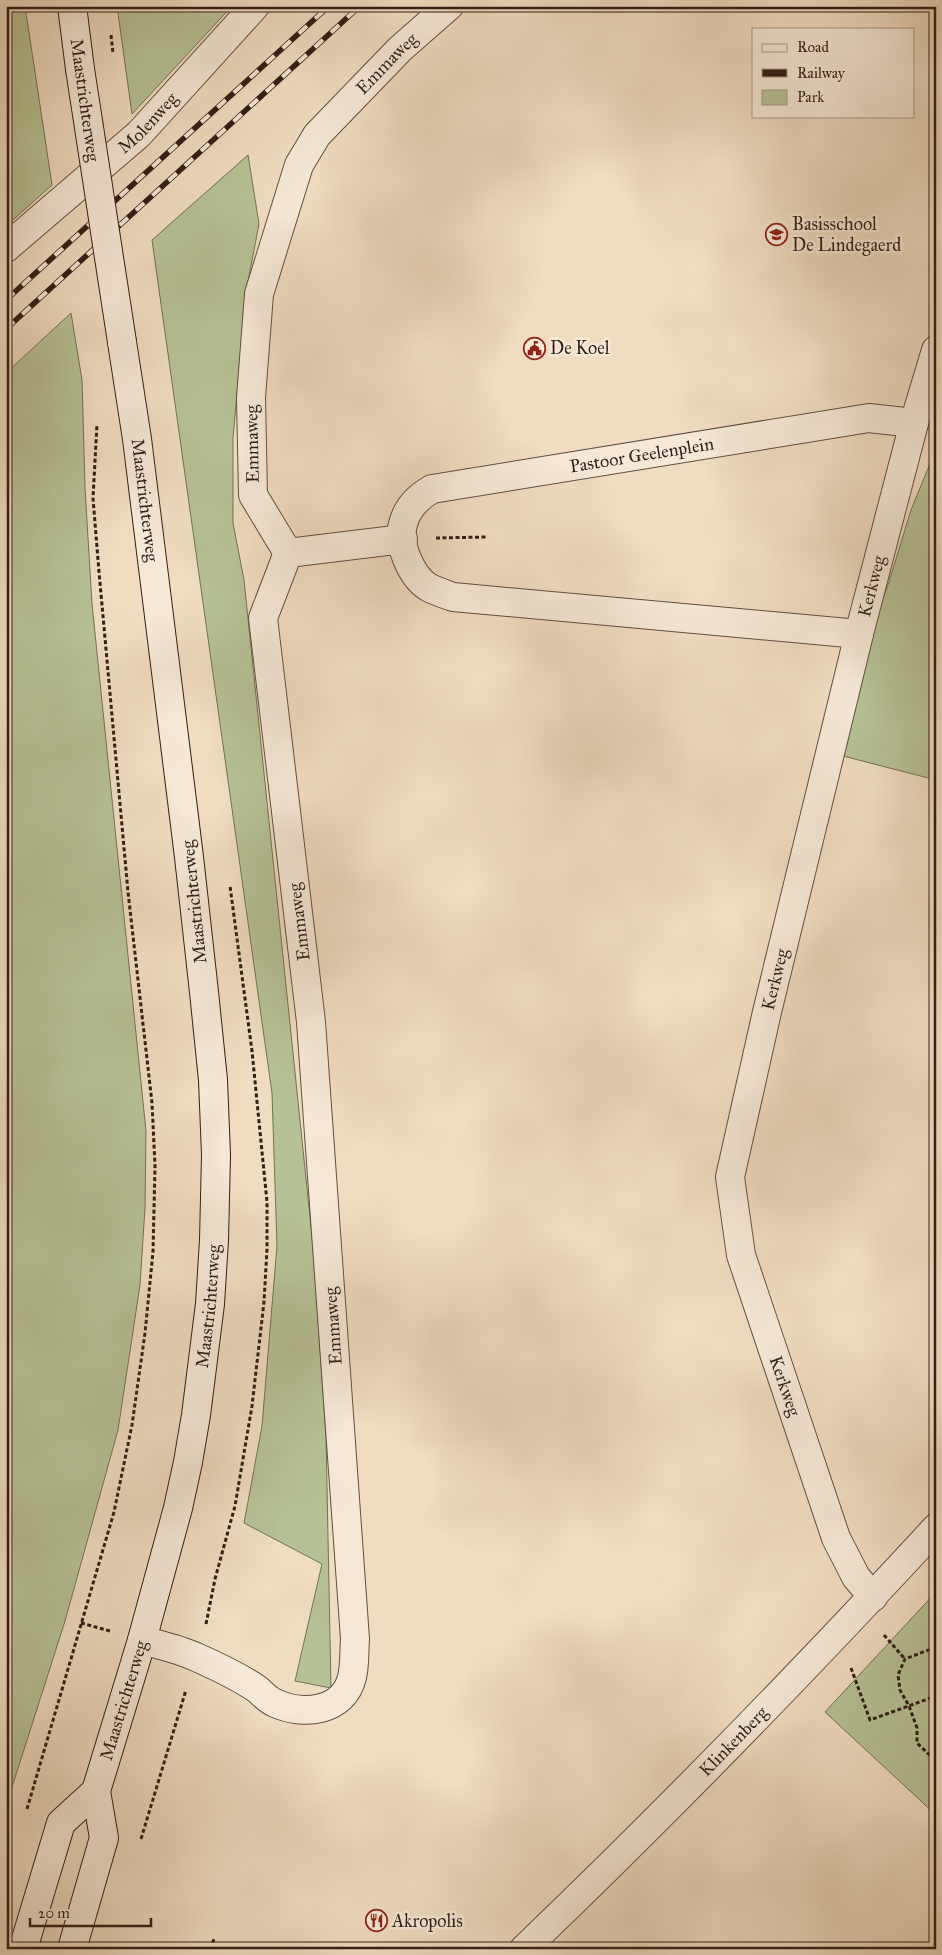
<svg xmlns="http://www.w3.org/2000/svg" width="942" height="1955" viewBox="0 0 942 1955" font-family="'IM FELL Great Primer',serif">
  <style>
    .green { fill: #b6c195; stroke: #747056 }
    .lines { fill: none; stroke-linecap: round; stroke-linejoin: round }
    .minor-casing { stroke: #614e42; stroke-width: 30 }
    .tertiary-casing { stroke: #614e42; stroke-width: 30 }
    .secondary-casing { stroke: #321e17; stroke-width: 30 }
    .path { stroke: #321e17; stroke-width: 3; stroke-dasharray: 4 2.5; stroke-linecap: butt }
    .minor { stroke: #f5e8d7; stroke-width: 28 }
    .tertiary { stroke: #f5e8d7; stroke-width: 28 }
    .secondary { stroke: #f5e8d7; stroke-width: 28 }
    .rail-casing { stroke: #321e17; stroke-width: 5.5 }
    .rail { stroke: #f5e8d7; stroke-width: 4; stroke-dasharray: 11; stroke-linecap: butt }
    .secondary-bridge-casing { stroke: #321e17; stroke-width: 30; stroke-linecap: butt }
    .path-bridge { stroke: #321e17; stroke-width: 3; stroke-dasharray: 4 2.5; stroke-linecap: butt }
    .secondary-bridge { stroke: #f5e8d7; stroke-width: 28 }
    .labels { text-anchor: middle; stroke-width: 5; stroke-linejoin: round; paint-order: stroke }
    .street-label { font-size: 18px; fill: #321e17; stroke: #f5e8d7 }
    .poi-label { font-size: 18px; fill: #321e17; stroke: #f5e8d7; text-anchor: start }
  </style>
  <rect width="100%" height="100%" fill="#efdcc1"/>
  <filter id="stains"><feTurbulence type="fractalNoise" baseFrequency=".004" numOctaves="4"/><feColorMatrix values="0 0 0 0 .2 0 0 0 0 .09 0 0 0 0 .02 0 0 0 .5 -.17"/></filter>
  <radialGradient id="worn" r=".72"><stop offset=".6" stop-color="#630" stop-opacity="0"/><stop offset="1" stop-color="#630" stop-opacity=".3"/></radialGradient>
  <g class="green">
    <path d="M6 6H25L52 185 6 226Z"/>
    <path d="M117 6H232L132 114Z"/>
    <path d="M248 155 259 224 246 292 233 438V523L244 580 313 1246 326 1436 331 1688 295 1681 322 1564 244 1523 262 1426 277 1246 272 1093 152 240Z"/>
    <path d="M71 313 82 380 85 488 92 604 146 1131 145 1208 140 1285 118 1430 65 1621 6 1806V373Z"/>
    <path d="M936 449V780L843 756 862 656 889 582 911 510Z"/>
    <path d="M936 1592V1815L825 1712Z"/>
  </g>
  <g class="lines">
    <defs>
      <g id="minor">
        <path id="s1" d="M6 248 139 134 255 6"/>
        <path id="s2" d="M288 553 253 495 251 398 259 294 299 165 317 135 400 49 449 6"/>
        <path d="M288 553 403 539"/>
        <path id="s3" d="M859 634 453 597C445 594 435 591 428 587 411 576 397 543 403 524 407 508 418 497 432 489L869 418 914 423"/>
        <path id="s4" d="M873 1597 856 1577 836 1538 741 1255 730 1177 767 1012 859 634 914 423 936 350"/>
        <path d="M142 1640C160 1645 179 1649 196 1657 214 1665 241 1678 257 1689 263 1694 268 1700 275 1703 303 1716 344 1712 352 1677 355 1665 354 1651 355 1639L311 1022 263 618 288 553"/>
      </g>
      <g id="tertiary">
        <path id="s5" d="M524 1949C666 1813 803 1672 936 1528"/>
      </g>
      <g id="secondary">
        <path d="M72 6 80 69"/>
        <path d="M23 1949 61 1823 96 1791"/>
        <path id="s6" d="M72 1949 104 1838 96 1791 142 1640 178 1508 188 1462 196 1415 210 1304 214 1240 216 1155 213 1080 204 992 189 857 137 439 122 342"/>
      </g>
    </defs>
    <use href="#minor" class="minor-casing"/>
    <use href="#tertiary" class="tertiary-casing"/>
    <use href="#secondary" class="secondary-casing"/>
    <g class="path">
      <path d="M436 538 487 537"/>
      <path d="M81 1623 110 1631"/>
      <path d="M206 1624 215 1579 235 1506 252 1406 264 1302 267 1249V1202L252 1051 230 886"/>
      <path d="M884 1635 905 1659"/>
      <path d="M936 1647 905 1659 898 1675 900 1690 909 1706 917 1728V1743L936 1761"/>
      <path d="M851 1668 870 1720 936 1696"/>
      <path d="M27 1809 114 1512 132 1425 145 1333 153 1252 155 1166 152 1103 128 892 99 572 93 498 97 424"/>
      <path d="M141 1839 186 1690"/>
      <path d="M210 1949 214 1939"/>
    </g>
    <use href="#minor" class="minor"/>
    <use href="#tertiary" class="tertiary"/>
    <use href="#secondary" class="secondary"/>
    <defs>
      <g id="rail">
        <path d="M6 300 329 6"/>
        <path d="M6 329 360 6"/>
      </g>
    </defs>
    <use href="#rail" class="rail-casing"/>
    <use href="#rail" class="rail"/>
    <defs>
      <path id="secondary-bridge" d="M80 69 122 342"/>
    </defs>
    <use href="#secondary-bridge" class="secondary-bridge-casing"/>
    <path class="path-bridge" d="M111 35 113 53"/>
    <use href="#secondary-bridge" class="secondary-bridge"/>
  </g>
  <defs>
    <symbol id="school-ring" viewBox="-11 -11 22 22"><circle r="9.5" fill="#f5e8d7" stroke="#8f2418" stroke-width="1.5"/><path d="M0-5L7-2L0 1L-7-2ZM-4 1L0 2.5L4 1V4Q0 6-4 4Z" fill="#8f2418"/></symbol>
    <symbol id="civic-ring" viewBox="-11 -11 22 22"><circle r="9.5" fill="#f5e8d7" stroke="#8f2418" stroke-width="1.5"/><path d="M-.6-6.5H3V-4.5H.6V-3L4-1V1h2V6H-6V1h2V-1L-.6-3ZM-1.2 2.5V6h2.4V2.5Z" fill="#8f2418"/></symbol>
    <symbol id="restaurant-ring" viewBox="-11 -11 22 22"><circle r="9.5" fill="#f5e8d7" stroke="#8f2418" stroke-width="1.5"/><path d="M-5-6h1v4h1v-4h1v4h1v-4h1v5L-1.5 .5V6h-2V.5L-5-1ZM5-6V6H3V1.5H1.5Q1.5-4 5-6Z" fill="#8f2418"/></symbol>
  </defs>
  <g fill-rule="evenodd">
    <use href="#school-ring" x="764" y="222" width="25" height="25"/>
    <use href="#civic-ring" x="522" y="336" width="25" height="25"/>
    <use href="#restaurant-ring" x="364" y="1908" width="25" height="25"/>
  </g>
  <g class="labels">
    <g class="street-label">
      <text dy="6" stroke="none"><textPath href="#s2" startOffset="539">Emmaweg</textPath></text>
      <text transform="translate(85 100) rotate(82)" y="6">Maastrichterweg</text>
      <text dy="6" stroke="none"><textPath href="#s1" startOffset="189">Molenweg</textPath></text>
      <text transform="translate(252 444) rotate(-91)" y="6">Emmaweg</text>
      <text dy="6" stroke="none"><textPath href="#s3" startOffset="765">Pastoor Geelenplein</textPath></text>
      <text transform="translate(145 500) rotate(83)" y="6">Maastrichterweg</text>
      <text dy="6" stroke="none"><textPath href="#s4" startOffset="1055">Kerkweg</textPath></text>
      <text transform="translate(194 902) rotate(-96)" y="6">Maastrichterweg</text>
      <text transform="translate(299 922) rotate(-97)" y="6">Emmaweg</text>
      <text dy="6" stroke="none"><textPath href="#s4" startOffset="650">Kerkweg</textPath></text>
      <text dy="6" stroke="none"><textPath href="#s6" startOffset="662">Maastrichterweg</textPath></text>
      <text transform="translate(333 1326) rotate(-94)" y="6">Emmaweg</text>
      <text transform="translate(785 1386) rotate(71)" y="6">Kerkweg</text>
      <text dy="6" stroke="none"><textPath href="#s6" startOffset="258">Maastrichterweg</textPath></text>
      <text dy="6" stroke="none"><textPath href="#s5" startOffset="295">Klinkenberg</textPath></text>
    </g>
    <g class="poi-label">
      <text x="792" y="230">Basisschool<tspan x="792" dy="21">De Lindegaerd</tspan></text>
      <text x="550" y="354">De Koel</text>
      <text x="392" y="1927">Akropolis</text>
    </g>
  </g>
  <rect width="942" height="1955" fill="none" stroke="#efdcc1" stroke-width="25"/>
  <rect x="8" y="8" width="927" height="1940" fill="none" stroke="#321e17" stroke-width="2.5"/>
  <rect x="12" y="12" width="917" height="1930" fill="none" stroke="#321e17"/>
  <rect x="752" y="28" width="162" height="90" fill="#f5e8d7" stroke="#a7978a"/>
  <rect x="762" y="44" width="25" height="8" fill="#f5e8d7" stroke="#a7978a"/>
  <text x="797" y="52" font-size="15" fill="#321e17">Road</text>
  <rect x="762" y="69" width="25" height="8" fill="#321e17" stroke="#a7978a"/>
  <text x="797" y="78" font-size="15" fill="#321e17">Railway</text>
  <rect x="762" y="90" width="25" height="15" fill="#b6c195" stroke="#a7978a"/>
  <text x="797" y="102" font-size="15" fill="#321e17">Park</text>
  <path d="M30 1918v8h121v-8" fill="none" stroke="#321e17" stroke-width="2.5"/>
  <text x="38" y="1918" font-size="15" fill="#321e17" stroke="#f5e8d7" stroke-width="4" paint-order="stroke">20 m</text>
  <rect width="100%" height="100%" filter="url(#stains)"/>
  <rect width="100%" height="100%" fill="url(#worn)"/>
</svg>
